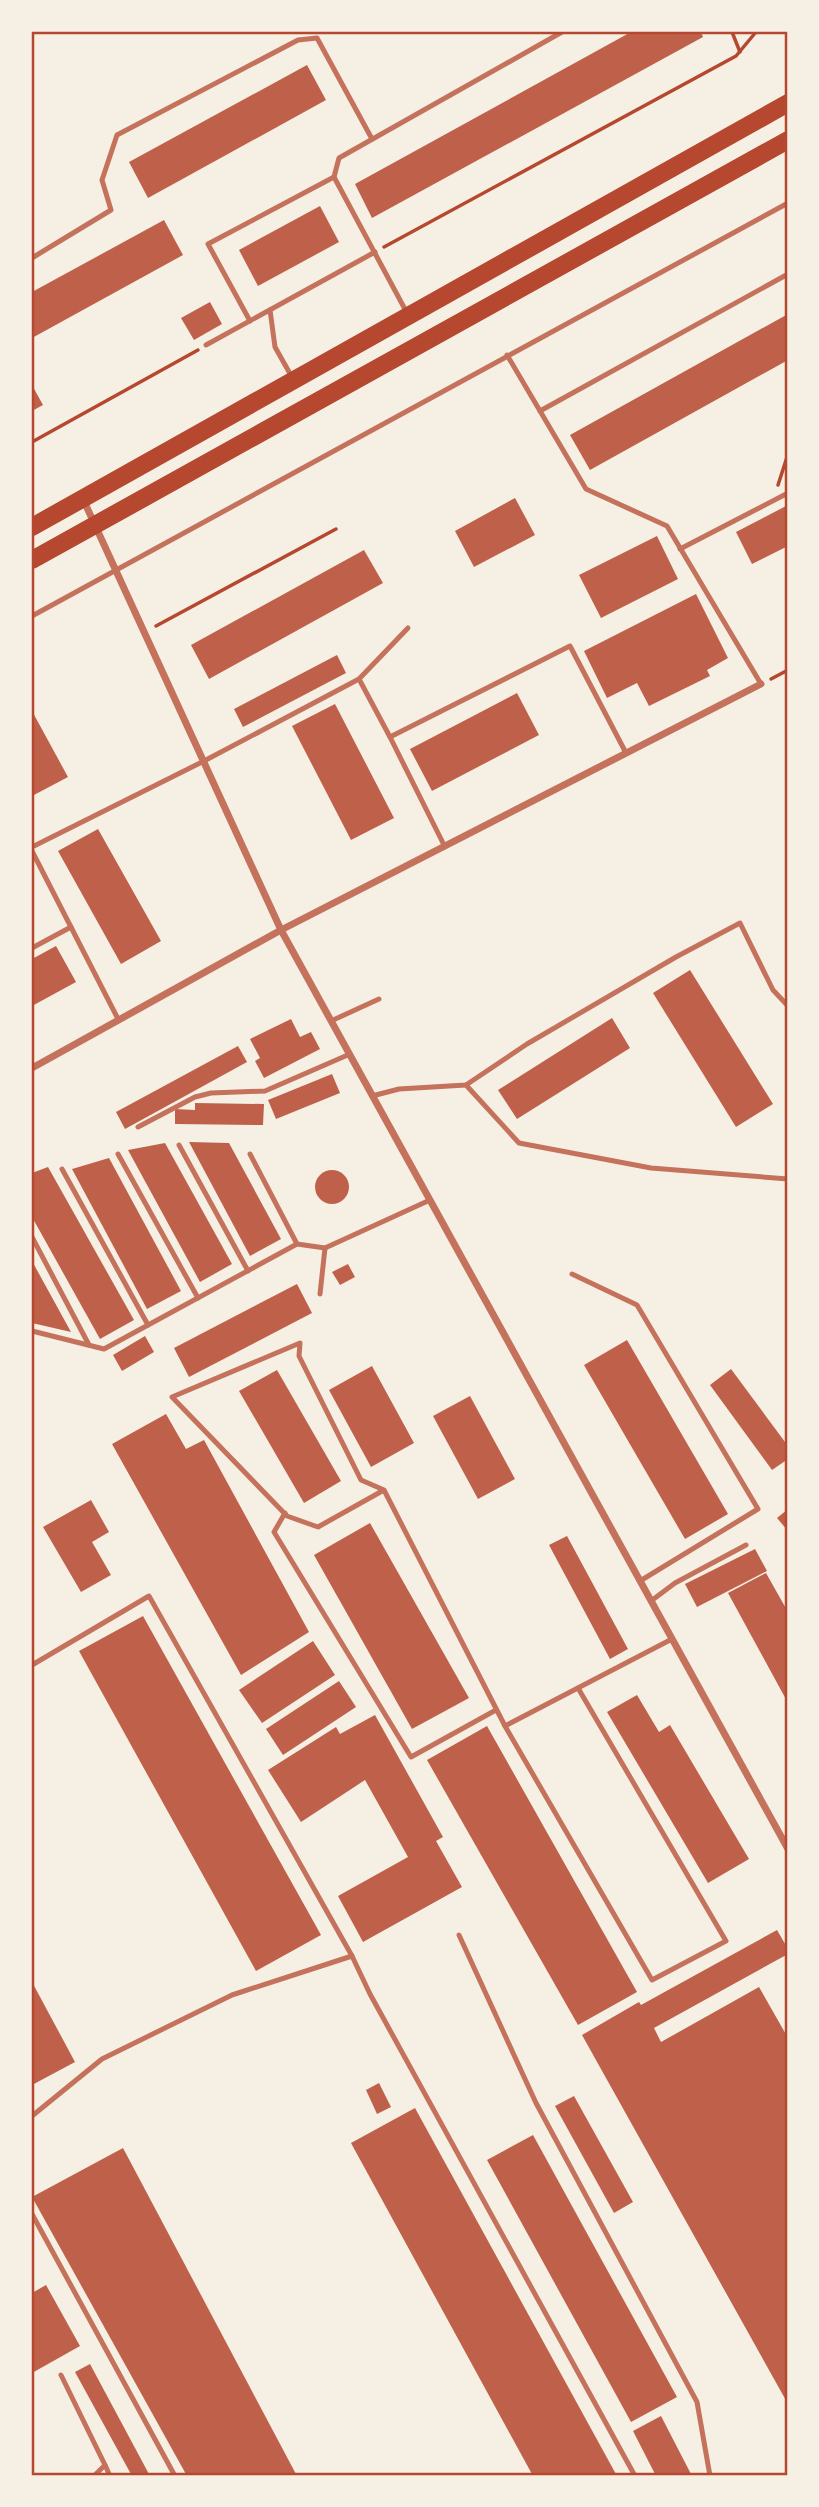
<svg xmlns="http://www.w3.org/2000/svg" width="819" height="2507" viewBox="0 0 819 2507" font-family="Arial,sans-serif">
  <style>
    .building { fill: #bf614a }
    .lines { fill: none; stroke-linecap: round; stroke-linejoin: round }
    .path { stroke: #b5482f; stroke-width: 3.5 }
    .service { stroke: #c5725c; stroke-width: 5 }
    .minor { stroke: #c5725c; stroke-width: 7 }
    .primary { stroke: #b5482f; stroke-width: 18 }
    .neatline { fill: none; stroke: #b5482f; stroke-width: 2.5 }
  </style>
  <rect width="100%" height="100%" fill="#f6efe4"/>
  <g class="building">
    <path d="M631 32H701L703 37 372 218 355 184Z"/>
    <path d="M307 65 326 100 148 198 129 162Z"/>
    <path d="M320 206 339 242 258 286 239 250Z"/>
    <path d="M164 220 183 255 32 338V292Z"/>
    <path d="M210 302 222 324 194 340 181 318Z"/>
    <path d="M788 314V360L590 470 570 435Z"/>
    <path d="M32 385 43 405 32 411Z"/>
    <path d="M515 498 535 535 474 567 455 531Z"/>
    <path d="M788 505V546L752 564 736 532Z"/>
    <path d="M657 536 678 579 601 618 579 575Z"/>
    <path d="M364 550 383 583 209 679 191 645Z"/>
    <path d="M696 594 728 658 707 670 710 676 649 706 637 683 607 698 584 651Z"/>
    <path d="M337 655 346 673 243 727 234 709Z"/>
    <path d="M517 693 539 735 432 791 410 749Z"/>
    <path d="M335 704 394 818 351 840 292 726Z"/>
    <path d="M32 711 68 777 34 795 32 791Z"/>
    <path d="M98 829 161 941 121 964 58 851Z"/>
    <path d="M56 946 76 982 32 1006V959Z"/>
    <path d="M690 970 773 1104 736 1127 653 993Z"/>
    <path d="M612 1018 630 1048 517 1119 498 1090Z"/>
    <path d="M291 1019 300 1037 311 1032 320 1049 264 1078 255 1061 260 1058 250 1039Z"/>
    <path d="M238 1046 247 1062 125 1129 116 1112Z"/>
    <path d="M332 1074 340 1093 276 1119 268 1100Z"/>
    <path d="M195 1103 264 1104 263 1125 175 1124V1109L195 1110Z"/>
    <path d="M189 1142 229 1143 281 1239 250 1256Z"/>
    <path d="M165 1143 232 1264 200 1282 128 1150Z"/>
    <path d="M109 1158 181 1291 147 1309 72 1169Z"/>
    <path d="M48 1167 134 1320 100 1339 32 1217V1173Z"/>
    <circle cx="332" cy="1187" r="17"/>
    <path d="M32 1261 71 1332 32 1323Z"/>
    <path d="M348 1264 355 1277 340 1285 332 1272Z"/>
    <path d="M297 1284 312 1313 189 1377 174 1348Z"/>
    <path d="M145 1336 154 1352 122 1371 113 1355Z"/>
    <path d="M627 1340 728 1514 685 1539 584 1365Z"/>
    <path d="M372 1366 414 1443 371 1467 329 1390Z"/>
    <path d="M731 1369 788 1446V1459L772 1470 710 1385Z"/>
    <path d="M277 1370 341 1481 304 1503 239 1391Z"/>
    <path d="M470 1396 515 1479 478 1499 433 1416Z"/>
    <path d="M166 1414 186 1449 204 1440 309 1632 241 1675 112 1444Z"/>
    <path d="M91 1500 109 1532 92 1542 111 1575 81 1592 43 1527Z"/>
    <path d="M788 1509V1531L777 1518Z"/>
    <path d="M370 1523 469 1698 412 1729 314 1555Z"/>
    <path d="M567 1536 628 1649 610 1659 549 1545Z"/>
    <path d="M755 1549 767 1571 697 1607 685 1584Z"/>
    <path d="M766 1573 788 1612V1703L728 1593Z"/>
    <path d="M143 1616 321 1935 256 1971 79 1651Z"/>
    <path d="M313 1641 335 1675 262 1723 239 1690Z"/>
    <path d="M339 1681 356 1707 283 1755 266 1729Z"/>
    <path d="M637 1695 659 1732 670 1725 749 1859 708 1883 607 1712Z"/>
    <path d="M375 1715 443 1837 436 1841 462 1887 363 1942 338 1896 408 1857 365 1780 301 1822 268 1770 336 1727 340 1734Z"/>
    <path d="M487 1726 637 1992 578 2025 427 1760Z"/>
    <path d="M777 1930 788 1949V1954L654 2028 661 2042 759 1987 788 2038V2404L582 2035 639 2002 641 2005Z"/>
    <path d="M32 1982 75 2062 32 2085Z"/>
    <path d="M379 2083 391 2107 377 2114 366 2090Z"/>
    <path d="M574 2096 633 2202 614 2213 555 2106Z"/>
    <path d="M415 2108 617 2476H533L351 2143Z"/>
    <path d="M533 2135 677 2397 631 2422 487 2160Z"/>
    <path d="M123 2148 297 2476H187L32 2197Z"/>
    <path d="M46 2285 80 2346 32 2373V2293Z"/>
    <path d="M90 2364 150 2476H132L75 2372Z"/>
    <path d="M661 2416 692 2476H656L633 2431Z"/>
  </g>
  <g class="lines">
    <g class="path">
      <path d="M732 32 740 52"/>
      <path d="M384 247 736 56 756 32"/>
      <path d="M32 442 198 350"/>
      <path d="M778 485 788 454"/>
      <path d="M156 626 336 529"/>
      <path d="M771 679 788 670"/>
    </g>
    <g class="service">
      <path d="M32 258 111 210 102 180 117 135 298 40 317 38 372 139"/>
      <path d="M270 310 275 347 293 379"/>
      <path d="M407 313 334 177 339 158 562 32"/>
      <path d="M250 321 208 244 334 177"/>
      <path d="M206 345 375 252"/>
      <path d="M507 355 586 489 667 526 761 684"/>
      <path d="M540 411 788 274"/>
      <path d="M680 549 788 493"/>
      <path d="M32 616 788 203"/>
      <path d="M359 679 408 628"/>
      <path d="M444 845 390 737 570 646 626 753"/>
      <path d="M32 847 204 761 359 679 390 737"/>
      <path d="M32 851 118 1019"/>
      <path d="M32 948 71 927"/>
      <path d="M331 1021 379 999"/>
      <path d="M466 1085 519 1143 651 1168 788 1179"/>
      <path d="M372 1096 399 1089 466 1085 527 1044 676 957 740 923 773 990 788 1006"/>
      <path d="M138 1127 195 1097 211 1093 265 1091 350 1054"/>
      <path d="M179 1145 248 1271"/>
      <path d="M118 1154 198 1298"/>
      <path d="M250 1154 297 1244 325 1248 430 1200"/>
      <path d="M62 1169 148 1325"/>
      <path d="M32 1237 89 1345"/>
      <path d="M572 1274 637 1305 758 1509 640 1581"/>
      <path d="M320 1294 325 1248"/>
      <path d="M32 1331 104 1349 297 1244"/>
      <path d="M384 1490 361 1480 299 1356 300 1343 172 1397 287 1516 318 1527 384 1490 505 1726 672 1639"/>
      <path d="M285 1513 274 1532 411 1757 496 1710"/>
      <path d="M651 1601 675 1583 746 1545"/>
      <path d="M32 1665 149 1596 352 1956"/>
      <path d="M505 1726 652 1980 726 1941 578 1688"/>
      <path d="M459 1935 536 2103 697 2402 710 2476"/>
      <path d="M32 2116 102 2059 232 1995 352 1956 370 1994 635 2476"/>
      <path d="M32 2214 175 2476"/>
      <path d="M61 2375 105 2465 94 2476"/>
      <path d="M105 2465 110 2476"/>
    </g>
    <g class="minor">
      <path d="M83 499 281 930 788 1849"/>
      <path d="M32 1068 281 930 761 684"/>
    </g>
    <g class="primary">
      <path d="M32 527 788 103"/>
      <path d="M32 560 788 140"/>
    </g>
  </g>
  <rect width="819" height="2507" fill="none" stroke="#f6efe4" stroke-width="66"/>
  <rect x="33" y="33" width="753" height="2441" class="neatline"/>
</svg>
